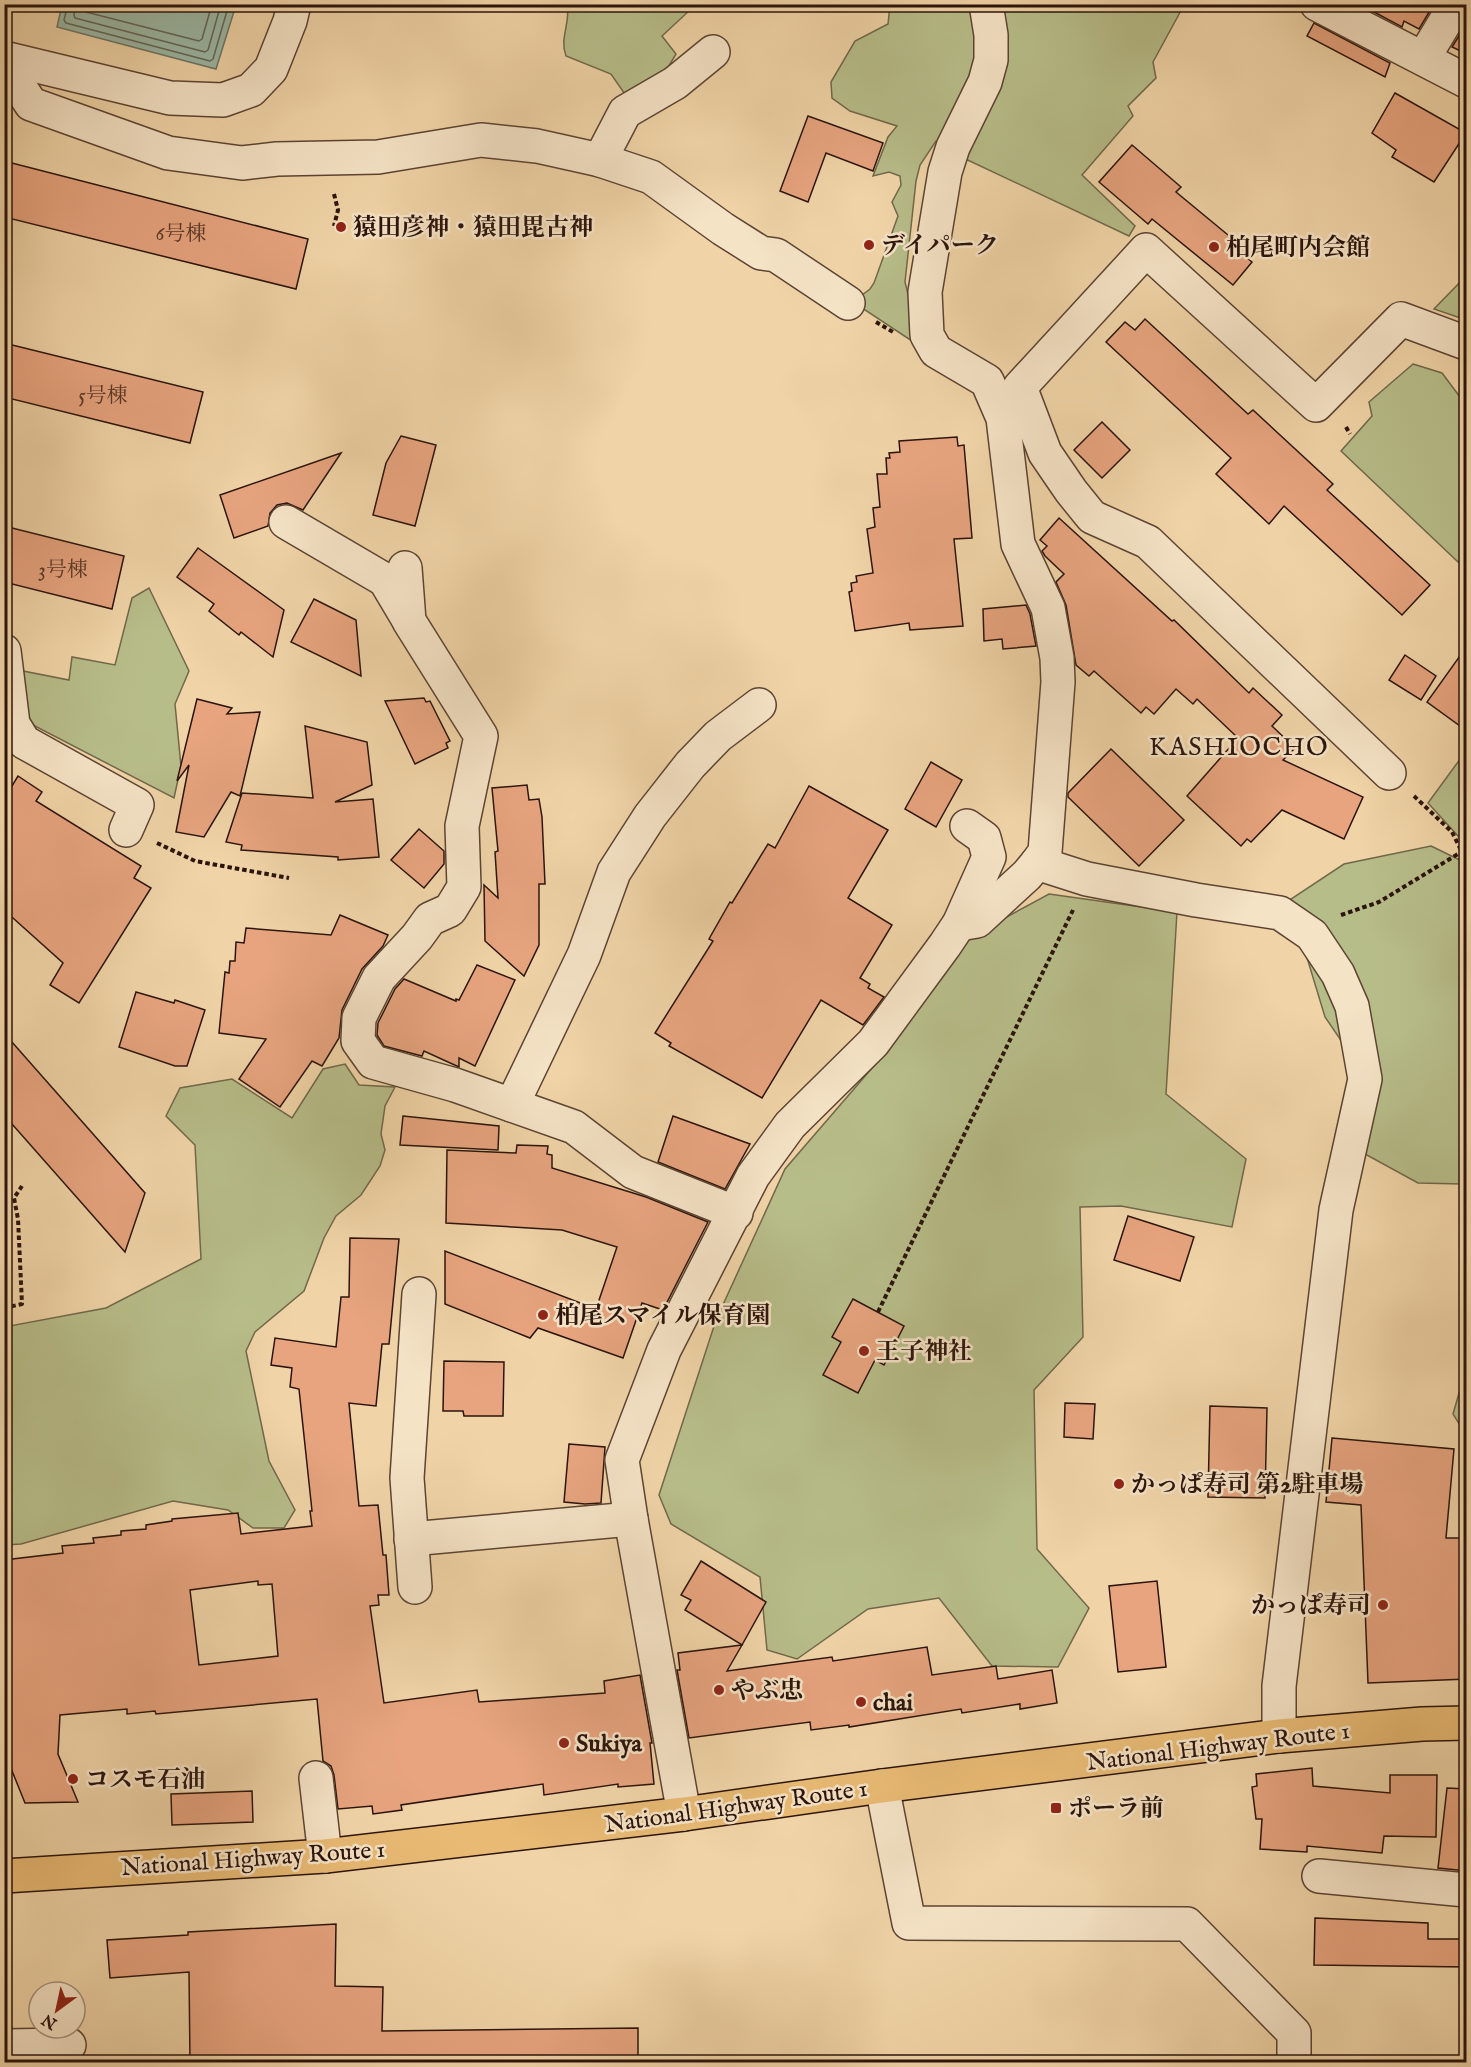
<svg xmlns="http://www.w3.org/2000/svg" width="1471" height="2067" viewBox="0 0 1471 2067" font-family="'IM FELL English','Noto Serif JP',serif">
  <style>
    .green { fill: #b7bd89; stroke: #71684a; stroke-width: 1.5 }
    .water { fill: #9bb8a5; stroke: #6e7668; stroke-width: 1.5 }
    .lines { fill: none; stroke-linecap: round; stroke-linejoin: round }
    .shore { stroke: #636658; stroke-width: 1.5 }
    .building { fill: #e7a47f; stroke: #2b140c; stroke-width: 1.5; fill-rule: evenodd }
    .minor-casing { stroke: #5c4433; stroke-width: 36 }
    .highway-casing { stroke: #2b140c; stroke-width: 36 }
    .path { stroke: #2b140c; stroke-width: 4; stroke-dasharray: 4.5 3; stroke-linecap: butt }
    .minor { stroke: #f5e3c6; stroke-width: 33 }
    .highway { stroke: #e8ba74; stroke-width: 33 }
    .poi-dot { fill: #8f2418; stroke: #f5e3c6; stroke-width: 2 }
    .labels { text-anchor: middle; stroke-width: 5; stroke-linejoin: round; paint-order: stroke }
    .number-label { font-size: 21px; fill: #5a3829 }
    .poi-label { font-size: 24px; font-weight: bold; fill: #2b140c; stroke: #f5e3c6; text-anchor: start }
    .street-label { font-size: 24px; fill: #2b140c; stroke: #f5e3c6 }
    .neighbourhood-label { font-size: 26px; letter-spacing: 1.5px; fill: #2b140c; stroke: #f5e3c6 }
  </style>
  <rect width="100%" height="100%" fill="#f0d4a7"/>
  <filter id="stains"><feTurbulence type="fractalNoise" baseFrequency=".00333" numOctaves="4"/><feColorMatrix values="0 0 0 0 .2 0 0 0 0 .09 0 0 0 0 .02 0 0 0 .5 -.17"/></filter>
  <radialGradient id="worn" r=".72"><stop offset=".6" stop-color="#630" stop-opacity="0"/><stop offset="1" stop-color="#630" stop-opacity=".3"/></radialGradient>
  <g class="green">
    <path d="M567 5H699L691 9 662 36 676 54 660 81 629 100 611 74 566 56C559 39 571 22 567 5Z"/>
    <path d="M890 5H977L982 44 949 141H936L920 165 916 181 905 282 921 347 853 302 870 289 874 283 898 216 892 202 901 185 900 176 889 172 873 176 888 137 897 126 850 111 832 98 831 82 855 41 888 24Z"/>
    <path d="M994 5H1184L1153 62 1156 78 1128 106 1133 116 1082 175 1135 226 1129 236 957 155Z"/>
    <path d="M1466 276V320L1434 309Z"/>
    <path d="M1413 364 1442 373 1466 405V553L1458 562 1341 451 1372 416 1369 402Z"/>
    <path d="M149 588 189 671 175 704 181 766 174 798 29 723 18 670 69 680 72 657 115 665 132 598Z"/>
    <path d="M1466 751V851L1458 836 1428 803Z"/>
    <path d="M1431 846 1466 863V1187L1462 1184 1418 1183 1365 1154 1355 1061 1325 1017 1298 928 1291 899 1344 864Z"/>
    <path d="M1049 894 1177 912 1166 1094 1246 1159 1232 1227 1121 1206 1080 1207 1083 1337 1034 1390 1037 1549 1089 1608 1058 1667 992 1666 939 1598 868 1609 797 1659 767 1650 760 1577 671 1524 659 1495 716 1320 785 1169 885 1053 968 938Z"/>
    <path d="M345 1064 359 1085 395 1087 385 1106 381 1134 385 1150 380 1166 361 1195 336 1216 324 1238 304 1291 255 1332 246 1351 269 1461 295 1510 284 1528H253L228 1510 173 1501 21 1544 5 1545 4 1327 106 1308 201 1259 195 1145 166 1116 180 1088 232 1079 292 1118 323 1069Z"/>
    <path d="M1466 1369V1441V1435L1453 1414Z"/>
  </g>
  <path class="water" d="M62 5V4L236 5 216 69 57 27Z"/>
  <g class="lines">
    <g class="shore">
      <path d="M68 4 64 20 66 23 210 61 213 59 229 4"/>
      <path d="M75 4 74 15 75 18 205 52 208 50 221 4"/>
      <path d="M84 4 86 12 199 41 202 39 212 4"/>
    </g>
  </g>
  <g class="building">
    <path d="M1359 4H1434L1419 29 1404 21 1402 27Z"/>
    <path d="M1314 23 1390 63 1385 77 1307 36Z"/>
    <path d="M1467 23V54L1452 47Z"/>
    <path d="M1395 93 1466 133 1434 182 1392 157 1396 150 1372 133Z"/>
    <path d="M808 116 883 143 873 171 826 153 808 202 780 191Z"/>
    <path d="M1132 145 1181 187 1176 192 1251 254 1247 258 1252 262 1233 285 1152 219 1148 224 1099 182Z"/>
    <path d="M4 161 308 239 296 289 4 217Z"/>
    <path d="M1145 319 1248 414 1253 410 1333 484 1327 490 1430 585 1402 615 1284 506 1269 524 1216 474 1231 458 1106 342 1125 322 1135 330Z"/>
    <path d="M4 343 203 392 190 443 4 397Z"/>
    <path d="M1102 422 1130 450 1102 478 1074 450Z"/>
    <path d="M401 436 436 445 415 526 373 515 386 463Z"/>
    <path d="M957 437 958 446 964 445 972 538 954 539 963 626 910 630 909 623 855 631 849 592 852 591 851 583 857 582 856 576 873 573 867 529 875 527 873 508 880 507 877 474H887L886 458H890L889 453 900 452 899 441Z"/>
    <path d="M341 453 303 510 287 503 277 505 270 513 268 526 234 538 220 495Z"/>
    <path d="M1059 518 1172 621 1174 620 1249 693 1253 688 1282 715 1272 726 1295 748 1283 760 1363 797 1344 839 1282 810 1251 842 1247 839 1241 846 1187 796 1238 738 1197 699 1193 704 1176 689 1154 714 1146 707 1141 713 1094 671 1089 676 1076 665 1066 605 1056 582 1064 574 1045 556 1042 551 1047 546 1040 540Z"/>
    <path d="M4 526 124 556 112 609 4 582Z"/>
    <path d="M198 548 284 610 273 657 241 632 239 635 209 611 214 604 177 577Z"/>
    <path d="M314 599 356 620 361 676 291 642Z"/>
    <path d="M1026 605 1030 614 1036 646 1003 649 1002 639 984 641 983 609Z"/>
    <path d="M1467 646V731L1427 702Z"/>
    <path d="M1405 655 1436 676 1421 700 1389 680Z"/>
    <path d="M424 698 426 702 430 701 450 741 446 743 448 748 415 764 385 701Z"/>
    <path d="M197 699 232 708 227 714 260 712 240 796 231 792 204 837 176 832 189 765 177 781Z"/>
    <path d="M305 726 367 742 372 785 335 802 373 799 379 857 338 860V857L241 850 242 845 226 842 242 793 313 798Z"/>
    <path d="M1111 749 1184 820 1139 866 1068 797V793Z"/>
    <path d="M931 762 962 780 936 827 905 809Z"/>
    <path d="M18 776 42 792 36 801 141 866 134 878 151 888 79 1003 50 985 63 963 4 910 5 782 12 786Z"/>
    <path d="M527 785 529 800 539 799 542 817 545 884H539V945L524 976 485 941 484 885 498 898 495 852 498 851 492 788Z"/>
    <path d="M809 786 888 830 848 898 892 925 860 978 870 984 868 988 884 997 863 1025 821 1000 762 1098 669 1046 671 1043 655 1033 713 941 709 939 730 902 732 903 768 844 775 848Z"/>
    <path d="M419 829 444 851V864L424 888 391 860Z"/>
    <path d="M340 915 388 935 383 946 362 969 342 1010 339 1038 322 1066 312 1061 280 1107 239 1079 266 1039 219 1033 225 972 229 973 230 961H235L236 942 244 943 246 928 331 935Z"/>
    <path d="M477 965 515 980 475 1066 459 1058V1067L424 1051 422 1056 384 1046 377 1035 378 1023 395 989 404 979 456 1001V999L459 1000Z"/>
    <path d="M136 992 174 1003 175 1000 205 1010 187 1066H175L119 1047Z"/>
    <path d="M4 1033 145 1193 125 1252 4 1115Z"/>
    <path d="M403 1116 499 1126 498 1150 400 1145Z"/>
    <path d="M673 1116 750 1144 725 1189 658 1162Z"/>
    <path d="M517 1145 548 1146 547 1154 552 1155V1168L646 1197 708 1222 663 1310 642 1303 623 1358 538 1328 530 1338 445 1304V1251L596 1309 617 1247 562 1230 446 1223 447 1150 516 1153Z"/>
    <path d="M1128 1216 1194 1237 1180 1281 1114 1260Z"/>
    <path d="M350 1238 399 1239 389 1344H382L376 1406 349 1403 359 1506 378 1505 383 1555H386L389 1595H378L379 1605 370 1606 384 1703 477 1690 479 1702 605 1693 604 1681 640 1675 652 1743H650L654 1784 618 1787V1784L544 1795 543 1784 401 1805 402 1810 373 1814 372 1806 338 1809 334 1775 331 1766 323 1761 317 1699 156 1714 155 1711 127 1714V1709L60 1715 58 1754 78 1802 25 1803 4 1751V1560L63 1553 62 1546 94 1543 93 1538 121 1535V1531L146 1529V1525L172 1521V1519L238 1513 241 1534 312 1526 310 1511H312L299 1389 290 1387 292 1368 271 1365 275 1338 336 1347 341 1297H349ZM258 1581V1585L272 1584 278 1656 199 1665 190 1590Z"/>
    <path d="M853 1299 904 1326 884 1365 875 1360 858 1393 823 1375 841 1342 832 1337Z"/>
    <path d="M444 1361 504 1362 503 1416H464L463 1411H443Z"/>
    <path d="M1065 1403 1095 1404 1093 1439 1064 1437Z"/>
    <path d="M1210 1406 1267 1408 1265 1498 1208 1497Z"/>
    <path d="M1332 1438 1454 1449 1446 1538H1465L1467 1679 1368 1683 1361 1505 1326 1502Z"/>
    <path d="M569 1444 605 1447 601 1503 585 1504 564 1502Z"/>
    <path d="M701 1561 766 1602 742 1645 685 1610 691 1600 681 1595Z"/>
    <path d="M1157 1581 1166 1667 1118 1672 1109 1586Z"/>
    <path d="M742 1645 727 1671 832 1657 833 1661 927 1647 932 1675 996 1666 998 1679 1052 1670 1057 1703 1020 1709V1704L962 1713 961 1709 849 1727V1725L811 1730 810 1722 689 1738 677 1670H680L678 1653Z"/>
    <path d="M1312 1768 1313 1786 1390 1793V1775H1437L1436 1837 1384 1836 1382 1853 1307 1846V1852L1260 1849 1262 1819H1256L1252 1787 1257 1786 1256 1774Z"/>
    <path d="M1447 1788 1467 1789V1871L1438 1868Z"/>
    <path d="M252 1791 253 1822 172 1825 171 1794Z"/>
    <path d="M1315 1918 1428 1923V1939H1467V1967L1314 1965Z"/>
    <path d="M336 1924 335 1986 383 1987 382 2031 638 2028V2062H190L189 1972 110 1978 107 1940 188 1935V1932Z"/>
  </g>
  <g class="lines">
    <defs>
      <g id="minor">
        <path d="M986 4 991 35V60L985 82 953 147 945 172 925 292 927 335 936 351 987 381 1003 418 1018 544 1048 608 1057 658 1058 682 1045 852 1037 863 1087 879 1196 900 1280 913 1312 935 1338 974 1352 1006 1365 1079 1336 1210 1279 1686V1736"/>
        <path d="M1317 4 1466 81"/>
        <path d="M1424 57 1456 4"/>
        <path d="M4 58 170 98 223 100 251 90 271 69 290 21 294 4"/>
        <path d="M4 63 31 104 168 153 242 163 277 159 378 157 481 140 537 146 600 160 651 177 723 229 761 253 776 255 848 303"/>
        <path d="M600 160 625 112 675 83 713 52"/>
        <path d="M286 522 385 580 407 617"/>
        <path d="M405 568 409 621 481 736 462 826 464 887 450 910 430 919 417 937 379 978 359 1018 358 1041 373 1062 455 1085 574 1127 633 1172 736 1213"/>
        <path d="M4 651 13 724 24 742 137 805 126 830"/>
        <path d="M1389 773 1148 542 1092 517 1071 491 1045 453 1020 387 1146 250 1316 405 1401 319 1466 343"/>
        <path d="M959 924 977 921 1027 875 1037 863"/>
        <path d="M512 1105 584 955 614 872 650 816 690 765 718 736 759 705"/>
        <path d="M411 1539 631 1519"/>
        <path d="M415 1587 407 1478 419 1294"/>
        <path d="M316 1778 325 1856"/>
        <path d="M882 1786 909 1923 1187 1924 1294 2033V2062"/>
        <path d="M684 1814 631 1519 622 1460 664 1350 753 1176 790 1125 873 1043 945 945 959 924 989 857 984 838 967 826"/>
        <path d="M1319 1876 1466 1890"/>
        <path d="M4 2046 69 2045"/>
      </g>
      <path id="highway" d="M4 1876 325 1856 684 1814 882 1786 1279 1736 1422 1724 1466 1723"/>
    </defs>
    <use href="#minor" class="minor-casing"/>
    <use href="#highway" class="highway-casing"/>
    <g class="path">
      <path d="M334 194 338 210 334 226"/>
      <path d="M876 322 893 332"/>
      <path d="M1346 427 1350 434"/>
      <path d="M1414 796 1452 832 1466 860"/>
      <path d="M157 843 195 861 289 878"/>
      <path d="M1341 915 1379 902 1458 854H1466"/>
      <path d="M4 1308 22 1304 18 1219 14 1198 22 1186"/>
      <path d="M878 1312 1073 910"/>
    </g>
    <use href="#minor" class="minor"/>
    <use href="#highway" class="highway"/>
  </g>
  <g class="poi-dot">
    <circle cx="341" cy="227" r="6"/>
    <circle cx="869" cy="245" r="6"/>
    <circle cx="1214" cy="247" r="6"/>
    <circle cx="543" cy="1315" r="6"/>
    <circle cx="864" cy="1351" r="6"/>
    <circle cx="1119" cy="1484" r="6"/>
    <circle cx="1383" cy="1605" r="6"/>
    <circle cx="719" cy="1690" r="6"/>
    <circle cx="861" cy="1702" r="6"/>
    <circle cx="564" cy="1743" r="6"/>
    <circle cx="73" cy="1779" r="6"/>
    <rect x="1050" y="1802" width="12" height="12" rx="3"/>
  </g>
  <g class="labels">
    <g class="number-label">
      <text x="181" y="240">6号棟</text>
      <text x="103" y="402">5号棟</text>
      <text x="63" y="576">3号棟</text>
    </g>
    <g class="poi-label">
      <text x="353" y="235">猿田彦神・猿田毘古神</text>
      <text x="881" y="253">デイパーク</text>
      <text x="1226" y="255">柏尾町内会館</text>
      <text x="555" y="1323">柏尾スマイル保育園</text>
      <text x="876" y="1359">王子神社</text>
      <text x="1131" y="1492">かっぱ寿司 第2駐車場</text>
      <text x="1371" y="1613" text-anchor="end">かっぱ寿司</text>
      <text x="731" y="1698">やぶ忠</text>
      <text x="873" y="1710">chai</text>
      <text x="576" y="1751">Sukiya</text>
      <text x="85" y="1787">コスモ石油</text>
      <text x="1068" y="1816">ポーラ前</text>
    </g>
    <g class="street-label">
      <text transform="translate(1218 1746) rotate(-7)" y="8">National Highway Route 1</text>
      <text transform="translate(736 1806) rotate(-8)" y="8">National Highway Route 1</text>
      <text transform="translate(253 1858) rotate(-4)" y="8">National Highway Route 1</text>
    </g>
    <g class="neighbourhood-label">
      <text x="1239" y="755">KASHIOCHO</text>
    </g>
  </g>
  <rect width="1471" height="2067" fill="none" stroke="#f0d4a7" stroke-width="24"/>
  <rect x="6" y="6" width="1459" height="2055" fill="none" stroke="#2b140c" stroke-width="3"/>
  <rect x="12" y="12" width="1447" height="2043" fill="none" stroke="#2b140c" stroke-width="1.5"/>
  <g transform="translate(57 2010) rotate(213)"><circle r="28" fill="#f5e3c6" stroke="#a4907c" stroke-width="1.5"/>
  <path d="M0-4.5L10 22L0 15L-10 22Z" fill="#8f2418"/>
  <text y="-9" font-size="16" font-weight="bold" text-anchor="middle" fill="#2b140c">N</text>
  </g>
  <rect width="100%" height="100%" filter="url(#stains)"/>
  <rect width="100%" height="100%" fill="url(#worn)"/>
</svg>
